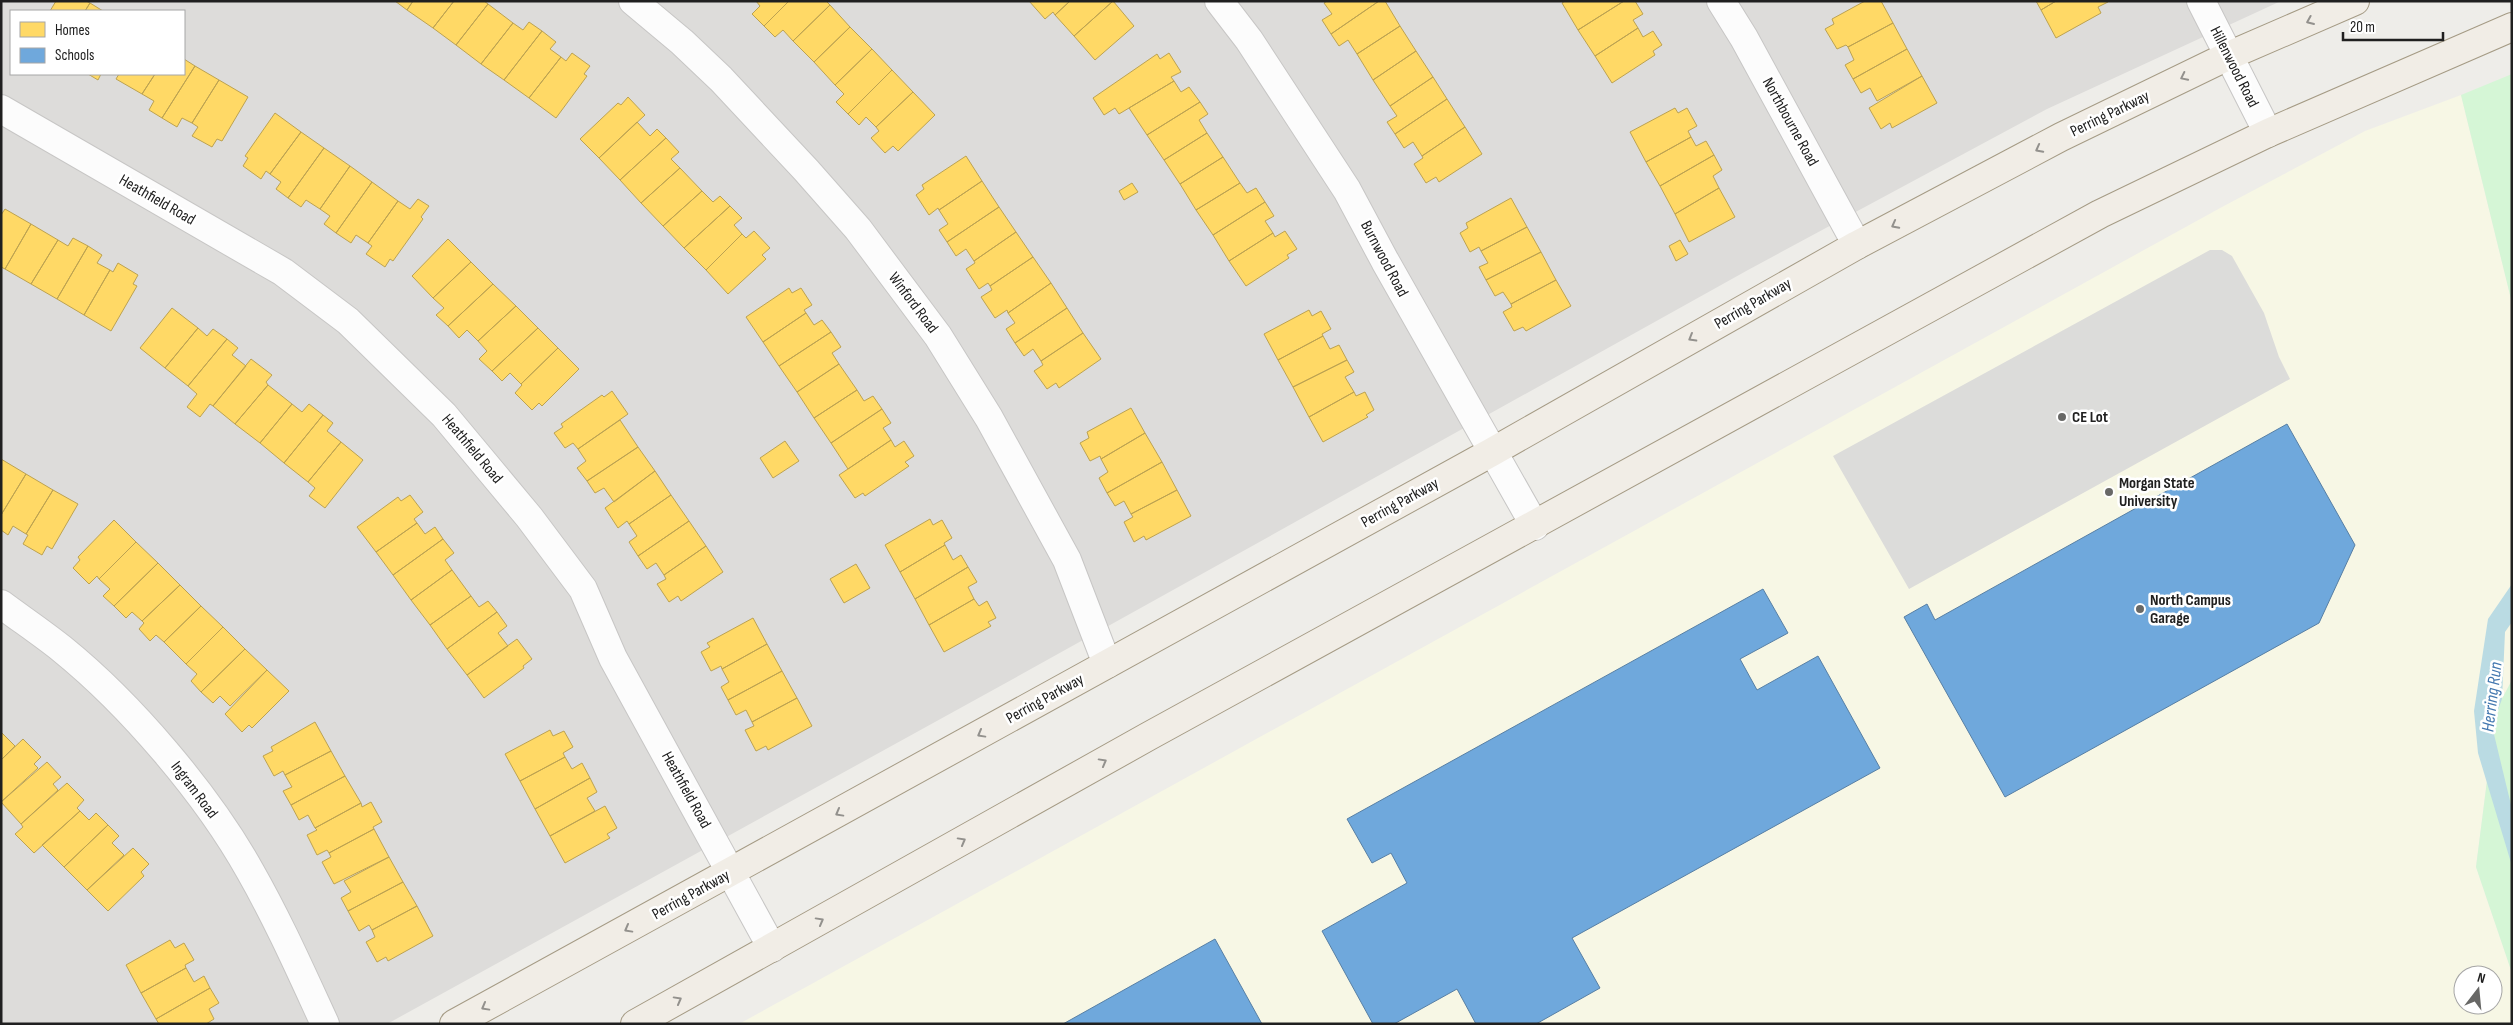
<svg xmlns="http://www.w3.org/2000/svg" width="2513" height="1025" viewBox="0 0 2513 1025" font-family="'Sofia Sans Condensed',sans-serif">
	<rect width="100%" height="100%" fill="#eeede9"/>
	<path fill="#dddcda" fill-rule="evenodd" d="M1 1H2281L2047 109 1748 270 1013 679 387 1024H1ZM11 11H184V74H11Z"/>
	<path fill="#f7f7e5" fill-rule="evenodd" d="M2461 95 2512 303V680L2496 710 2476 867 2512 973V1024H739L2222 207 2365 131ZM2463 975H2493V1005H2463Z"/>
	<path fill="#dcdcda" d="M2210 250H2222L2232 256 2264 313 2279 357 2290 379 1909 589 1833 456Z"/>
	<path fill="#d5f6d6" d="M2512 74V303L2461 95Z
		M2512 680V973L2476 867 2496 710Z"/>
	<path fill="#badbe3" d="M2512 584V622L2505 632 2502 699 2492 726 2512 809V866L2478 753 2474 711 2488 619Z"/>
	<path fill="#ffd966" stroke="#bca251" d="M56 1H86L90 3 85 11H50Z
		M395 1H413L407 10Z
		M413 1H454L433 28 407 10Z
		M454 1H484L488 4 456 45 433 28Z
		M756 1H789L764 26 752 14 760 6Z
		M789 1H826L830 5 793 41 783 30 775 37 764 26Z
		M1029 1H1070L1055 15 1053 12 1045 19Z
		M1070 1H1113L1074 36 1055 15Z
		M1113 1 1134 26 1095 60 1074 36Z
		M1327 1H1379L1331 34 1322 20 1332 14 1324 3Z
		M1379 1H1385L1400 26 1357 54 1348 40 1339 46 1331 34Z
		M1565 1H1624L1578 30 1562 3Z
		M1624 1H1635L1643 14 1633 20 1638 28 1595 56 1578 30Z
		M1865 1H1881L1893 23 1848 47 1846 45 1837 49 1825 29 1834 24 1832 19Z
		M2036 1H2056L2041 10Z
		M2056 1H2107L2108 2 2098 7 2101 13 2056 38 2041 10Z
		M90 3 103 11H85Z
		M488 4 513 23 481 64 456 45Z
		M830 5 850 27 814 62 793 41Z
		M529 22 542 31 504 80 481 64 513 23 523 30Z
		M1893 23 1907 49 1853 79 1845 65 1854 60 1848 47Z
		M1400 26 1416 51 1373 80 1357 54Z
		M850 27 872 49 835 85 814 62Z
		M1638 28 1643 37 1653 31 1662 45 1653 51 1655 55 1612 83 1595 56Z
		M542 31 556 42 550 49 561 57 529 98 504 80Z
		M872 49 892 70 848 114 836 102 844 94 835 85Z
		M1907 49 1922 76 1877 101 1870 88 1861 93 1853 79Z
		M1416 51 1433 77 1390 106 1373 80Z
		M572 53 590 66 584 74 587 76 556 118 529 98 561 57 566 61Z
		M1169 53 1181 72 1171 77 1174 81 1119 114 1115 108 1104 115 1093 98 1157 54 1160 59Z
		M184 59 195 66 162 118 149 110 154 101 142 94 155 74H184Z
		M195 66 219 80 192 123 182 118 177 127 162 118Z
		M892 70 913 92 876 127 866 117 859 125 848 114Z
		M88 74H101L98 80Z
		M119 74H155L142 94 116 79Z
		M1922 76 1937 103 1892 128 1890 123 1881 129 1869 108Z
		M1433 77 1447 99 1395 134 1387 122 1397 116 1390 106Z
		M219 80 248 97 222 141 217 139 212 147 192 136 198 127 192 123Z
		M1174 81 1181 92 1189 87 1200 102 1147 135 1129 108Z
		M913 92 935 115 898 151 893 146 885 153 871 138 879 131 876 127Z
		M628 97 645 115 599 158 580 139 618 103 621 105Z
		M1447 99 1465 127 1422 156 1413 142 1404 148 1395 134Z
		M1200 102 1208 114 1199 120 1207 133 1164 160 1147 135Z
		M1675 108 1678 113 1687 108 1697 126 1688 131 1691 137 1646 162 1630 132Z
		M275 113 301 132 270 174 266 171 261 179 243 166 248 158 245 156Z
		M637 122 650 136 657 129 666 138 620 180 599 158Z
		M1465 127 1482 154 1439 182 1436 177 1426 183 1414 164 1423 158 1422 156Z
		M301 132 324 148 288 198 276 189 281 182 270 174Z
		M1207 133 1223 157 1180 184 1164 160Z
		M1691 137 1696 146 1706 141 1714 155 1660 186 1646 162Z
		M666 138 679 152 671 159 680 168 641 203 620 180Z
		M324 148 350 166 320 209 306 200 301 207 288 198Z
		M1714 155 1722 170 1713 176 1719 188 1675 214 1660 186Z
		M966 156 982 181 939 210 938 208 929 215 916 195 924 189 922 185Z
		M1223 157 1240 183 1196 210 1180 184Z
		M350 166 372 182 336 233 324 224 330 216 320 209Z
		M680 168 702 191 663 226 641 203Z
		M982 181 999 207 947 242 939 230 948 224 939 210Z
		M372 182 398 201 368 243 356 235 351 243 336 233Z
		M1132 183 1138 192 1124 200 1119 191Z
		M1240 183 1247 193 1256 188 1265 202 1213 235 1196 210Z
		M1719 188 1735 217 1689 242 1675 214Z
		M702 191 713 202 720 196 730 206 684 248 663 226Z
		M1511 198 1527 227 1481 251 1479 247 1470 252 1460 233 1468 228 1466 223Z
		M418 199 429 206 421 217 423 219 393 261 390 259 385 267 366 254 372 246 368 243 398 201 410 209Z
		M1265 202 1274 216 1265 221 1273 233 1229 261 1213 235Z
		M730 206 742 218 734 225 742 234 706 270 684 248Z
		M999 207 1016 232 974 261 966 249 956 256 947 242Z
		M5 209 31 224 5 269 1 267V215Z
		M31 224 58 240 31 284 5 269Z
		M1527 227 1541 252 1486 280 1479 267 1488 263 1481 251Z
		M754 231 770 248 762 255 766 259 728 294 706 270 742 234 746 238Z
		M1285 231 1297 249 1287 255 1289 258 1246 286 1229 261 1273 233 1275 237Z
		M1016 232 1033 257 990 286 988 283 979 289 966 269 975 263 974 261Z
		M73 238 88 246 57 299 31 284 58 240 68 246Z
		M448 239 471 262 433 298 412 276Z
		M1680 240 1688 254 1676 261 1669 246Z
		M88 246 102 255 97 263 110 270 84 315 57 299Z
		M1541 252 1556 280 1511 304 1503 292 1495 296 1486 280Z
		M1033 257 1051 283 1008 313 1007 310 995 318 981 297 992 290 990 286Z
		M471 262 493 284 448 326 436 315 444 308 433 298Z
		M118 263 138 275 133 284 137 286 111 331 84 315 110 270 113 272Z
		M1556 280 1571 306 1526 331 1523 327 1514 331 1503 312 1512 307 1511 304Z
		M1051 283 1067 308 1015 343 1006 329 1015 323 1008 313Z
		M493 284 516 306 478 341 467 330 459 338 448 326Z
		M789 288 792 293 801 288 812 305 804 310 806 313 763 342 746 317Z
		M516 306 538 328 492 371 479 359 487 351 478 341Z
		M172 308 198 328 165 368 140 348Z
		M1067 308 1083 333 1041 361 1033 349 1024 356 1015 343Z
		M1309 310 1312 316 1321 311 1331 329 1322 334 1323 336 1278 360 1264 334Z
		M806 313 814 325 822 320 831 332 779 366 763 342Z
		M198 328 207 336 213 329 227 339 188 386 165 368Z
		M538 328 558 348 521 384 510 373 502 381 492 371Z
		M831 332 841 347 832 353 839 364 797 392 779 366Z
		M1083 333 1101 359 1059 388 1056 383 1047 389 1034 371 1043 365 1041 361Z
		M1323 336 1330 349 1339 345 1347 360 1293 387 1278 360Z
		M227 339 238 348 232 355 246 366 213 406 210 404 200 417 187 407 197 394 188 386Z
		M558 348 579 369 542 406 539 403 532 410 515 393 522 385 521 384Z
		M251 359 272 375 266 382 268 385 235 424 213 406Z
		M1347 360 1354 372 1345 377 1354 392 1309 417 1293 387Z
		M839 364 857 390 814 418 797 392Z
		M268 385 292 404 260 443 235 424Z
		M857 390 864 401 873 396 882 409 831 443 814 418Z
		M612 391 628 414 578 449 573 443 565 448 554 433 563 427 561 424 602 395 604 397Z
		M1354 392 1356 396 1365 392 1374 410 1366 415 1368 417 1323 442 1309 417Z
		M292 404 302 412 309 404 323 415 284 463 260 443Z
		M1131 408 1145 433 1101 459 1100 456 1090 461 1080 443 1089 438 1087 432Z
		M882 409 891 423 883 428 891 440 848 469 831 443Z
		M323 415 333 423 327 431 341 442 308 482 284 463Z
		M620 420 638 447 587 481 577 468 586 461 578 449Z
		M1145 433 1162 462 1107 493 1099 478 1108 472 1101 459Z
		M891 440 895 447 904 441 914 456 905 462 909 466 865 496 863 493 855 498 839 475Z
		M785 441 799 461 773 478 760 458Z
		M341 442 363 460 325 508 309 496 315 488 308 482Z
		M638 447 655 471 614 502 604 488 595 493 587 481Z
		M1 459 26 474 1 515Z
		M1162 462 1177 490 1131 514 1124 501 1115 506 1107 493Z
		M655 471 671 495 629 524 627 521 618 528 605 508Z
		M26 474 53 490 26 534 13 526 8 535 1 530V515Z
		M53 490 78 504 52 549 47 546 42 555 23 544 28 535 26 534Z
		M1177 490 1191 516 1146 540 1144 536 1134 542 1124 522 1133 517 1131 514Z
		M410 495 423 512 414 519 417 523 376 552 357 527 398 497 401 501Z
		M671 495 689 521 638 556 629 542 637 536 629 524Z
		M930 519 933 525 942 520 952 538 944 543 945 545 900 572 885 545Z
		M114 520 136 542 99 579 97 576 89 584 73 568 80 560 78 557Z
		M689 521 706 546 664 575 656 563 647 569 638 556Z
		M417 523 425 534 435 527 443 539 393 575 376 552Z
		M443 539 454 553 445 560 452 570 411 600 393 575Z
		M136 542 158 563 114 606 103 596 110 589 99 579Z
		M945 545 953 560 961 555 968 567 915 599 900 572Z
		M706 546 723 572 681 601 678 596 669 602 657 584 666 579 664 575Z
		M158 563 180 585 142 621 132 612 126 618 114 606Z
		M856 564 870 588 844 603 830 579Z
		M968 567 977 582 968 587 974 599 929 625 915 599Z
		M452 570 471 596 430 625 411 600Z
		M180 585 201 606 164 642 156 635 150 641 139 629 144 623 142 621Z
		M471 596 479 607 488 601 497 612 447 649 430 625Z
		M974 599 979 606 987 601 996 618 988 622 991 626 944 652 929 625Z
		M201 606 223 627 186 664 164 642Z
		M497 612 507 626 498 633 508 646 467 675 447 649Z
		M753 618 767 644 722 669 721 666 711 671 701 652 710 647 707 643Z
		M223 627 245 649 201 692 191 681 197 674 186 664Z
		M517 639 532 659 523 666 524 668 484 698 467 675Z
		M767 644 782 671 728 700 721 687 729 682 722 669Z
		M245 649 267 670 230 706 220 696 213 703 201 692Z
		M267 670 289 691 252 728 249 725 242 732 225 714Z
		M782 671 797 698 752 722 746 710 736 715 728 700Z
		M797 698 812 726 768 750 766 746 756 751 745 730 754 726 752 722Z
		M315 722 331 751 285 775 283 771 274 776 263 756 273 751 271 747Z
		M550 730 553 736 564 731 573 747 563 753 565 757 520 781 505 754Z
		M1 732 15 746 1 760Z
		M23 739 41 757 34 764 38 768 1 802V760Z
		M331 751 345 776 291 805 283 791 292 787 285 775Z
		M565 757 572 769 582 763 590 778 535 809 520 781Z
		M47 762 61 777 53 784 58 790 21 824 1 802Z
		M345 776 361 803 315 828 308 815 299 820 291 805Z
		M590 778 597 792 587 798 595 811 550 836 535 809Z
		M67 783 84 800 77 808 80 811 34 853 15 834 23 827 21 824Z
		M371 802 382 822 373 827 374 829 329 853 327 850 317 855 307 835 317 830 315 828 361 803 362 807Z
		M605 806 617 828 607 834 610 838 565 863 550 836Z
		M80 811 89 820 96 813 108 825 64 867 42 845Z
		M108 825 119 836 112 843 124 855 87 890 64 867Z
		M374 829 389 857 334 884 322 862 331 857 329 853Z
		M133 848 149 864 141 872 144 876 108 911 87 890Z
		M389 857 403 882 348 911 341 898 351 892 344 881Z
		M403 882 417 906 372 930 369 925 359 931 348 911Z
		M417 906 433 936 388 961 386 957 377 962 366 942 375 937 372 930Z
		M170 940 175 948 184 943 194 960 185 965 186 968 141 993 126 965Z
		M186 968 194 982 204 976 210 988 156 1019 141 993Z
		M210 988 219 1003 209 1009 214 1019 206 1024H159L156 1019Z"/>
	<path fill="#6fa8dc" stroke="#577fa4" d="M2287 424 2355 545 2319 623 2005 797 1904 617 1927 604 1935 620Z
		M1763 589 1788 633 1740 659 1757 690 1818 656 1880 768 1572 938 1600 988 1536 1024H1476L1457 989 1394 1024H1373L1322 931 1407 883 1391 853 1372 863 1347 819Z
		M1215 939 1262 1024H1063Z"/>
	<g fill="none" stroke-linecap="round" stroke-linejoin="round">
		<g stroke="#c7c6c5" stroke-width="30">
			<path id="minor" d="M633 1 682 42 721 79 806 170 858 229 938 336 989 418 1067 560 1107 664
				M1219 1 1249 40 1347 190 1385 261 1535 526
				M1721 1 1744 38 1857 245
				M2201 1 2268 133
				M1 109 283 272 348 321 444 415 529 517 583 589 613 658 772 948
				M1 604C21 619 42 633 62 649 130 704 207 794 250 871 278 920 301 972 325 1024"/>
		</g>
		<g stroke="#a59b85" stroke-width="30">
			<path id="primary" d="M454 1024 1492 452 1857 245 2061 137 2228 56 2355 1
				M635 1024 1149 736 2100 214 2268 133 2512 27"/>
		</g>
		<use href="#minor" stroke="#fcfcfc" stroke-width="28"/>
		<use href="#primary" stroke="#f1ede6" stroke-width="28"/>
	</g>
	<defs><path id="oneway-chevron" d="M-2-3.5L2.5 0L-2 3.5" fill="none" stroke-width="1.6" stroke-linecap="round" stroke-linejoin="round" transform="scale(1.25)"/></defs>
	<g stroke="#93918d">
		<use href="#oneway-chevron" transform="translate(2310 21) rotate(157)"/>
		<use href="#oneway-chevron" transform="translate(2184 77) rotate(154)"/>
		<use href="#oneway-chevron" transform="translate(2039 149) rotate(152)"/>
		<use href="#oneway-chevron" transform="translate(1895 225) rotate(152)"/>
		<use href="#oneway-chevron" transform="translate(1692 338) rotate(150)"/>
		<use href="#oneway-chevron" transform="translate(981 734) rotate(151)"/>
		<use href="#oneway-chevron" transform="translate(1103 762) rotate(-29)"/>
		<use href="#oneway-chevron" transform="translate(839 813) rotate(151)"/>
		<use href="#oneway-chevron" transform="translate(962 841) rotate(-29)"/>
		<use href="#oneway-chevron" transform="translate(820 921) rotate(-29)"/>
		<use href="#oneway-chevron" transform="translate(628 929) rotate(151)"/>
		<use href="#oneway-chevron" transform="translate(678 1000) rotate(-29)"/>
		<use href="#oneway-chevron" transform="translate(485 1007) rotate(151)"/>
	</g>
	<g fill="#686866" stroke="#fff" stroke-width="2">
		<circle cx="2062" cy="417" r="5"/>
		<circle cx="2109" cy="492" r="5"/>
		<circle cx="2140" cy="609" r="5"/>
	</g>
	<g text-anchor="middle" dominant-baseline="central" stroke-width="5" stroke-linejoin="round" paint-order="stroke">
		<g font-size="16" fill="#202020" stroke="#fff">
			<text transform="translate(2234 67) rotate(63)">Hillenwood Road</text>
			<text transform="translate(2110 114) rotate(-26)">Perring Parkway</text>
			<text transform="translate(1790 122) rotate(61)">Northbourne Road</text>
			<text transform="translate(157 200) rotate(30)">Heathfield Road</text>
			<text transform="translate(1384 259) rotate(62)">Burnwood Road</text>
			<text transform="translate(913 303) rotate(53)">Winford Road</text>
			<text transform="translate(1753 304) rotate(-30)">Perring Parkway</text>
			<text transform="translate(472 449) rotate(50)">Heathfield Road</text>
			<text transform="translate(1400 503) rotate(-29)">Perring Parkway</text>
			<text transform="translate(1045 699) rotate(-29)">Perring Parkway</text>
			<text transform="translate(194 790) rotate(53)">Ingram Road</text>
			<text transform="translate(686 790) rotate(61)">Heathfield Road</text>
			<text transform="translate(691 895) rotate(-29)">Perring Parkway</text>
		</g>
		<g font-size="16" font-weight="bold" fill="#202020" stroke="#fff" text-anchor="start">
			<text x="2072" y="417">CE Lot</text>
			<text x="2119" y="483">Morgan State<tspan x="2119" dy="18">University</tspan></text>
			<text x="2150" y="600">North Campus<tspan x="2150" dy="18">Garage</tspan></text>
		</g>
		<g font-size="18" font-style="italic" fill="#4277af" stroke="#fff">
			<text transform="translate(2492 697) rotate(-83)">Herring Run</text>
		</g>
	</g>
	<rect width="2513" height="1025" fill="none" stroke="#202020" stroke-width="5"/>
	<rect x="10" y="10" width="175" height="65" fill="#ffffff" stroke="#a6a6a6"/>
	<rect x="20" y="22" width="25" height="15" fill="#ffd966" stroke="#a6a6a6"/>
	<text x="55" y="35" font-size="15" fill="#202020">Homes</text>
	<rect x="20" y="48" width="25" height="15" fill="#6fa8dc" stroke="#a6a6a6"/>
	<text x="55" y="60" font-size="15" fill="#202020">Schools</text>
	<g transform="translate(2478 990) rotate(16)"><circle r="24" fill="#ffffff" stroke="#a6a6a6"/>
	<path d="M0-4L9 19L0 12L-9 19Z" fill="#686866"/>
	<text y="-8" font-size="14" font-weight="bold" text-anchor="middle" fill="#202020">N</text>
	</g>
	<path d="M2343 32v8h100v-8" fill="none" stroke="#202020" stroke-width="2.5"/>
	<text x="2350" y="32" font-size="15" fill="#202020" stroke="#ffffff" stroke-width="4" paint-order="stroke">20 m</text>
</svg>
